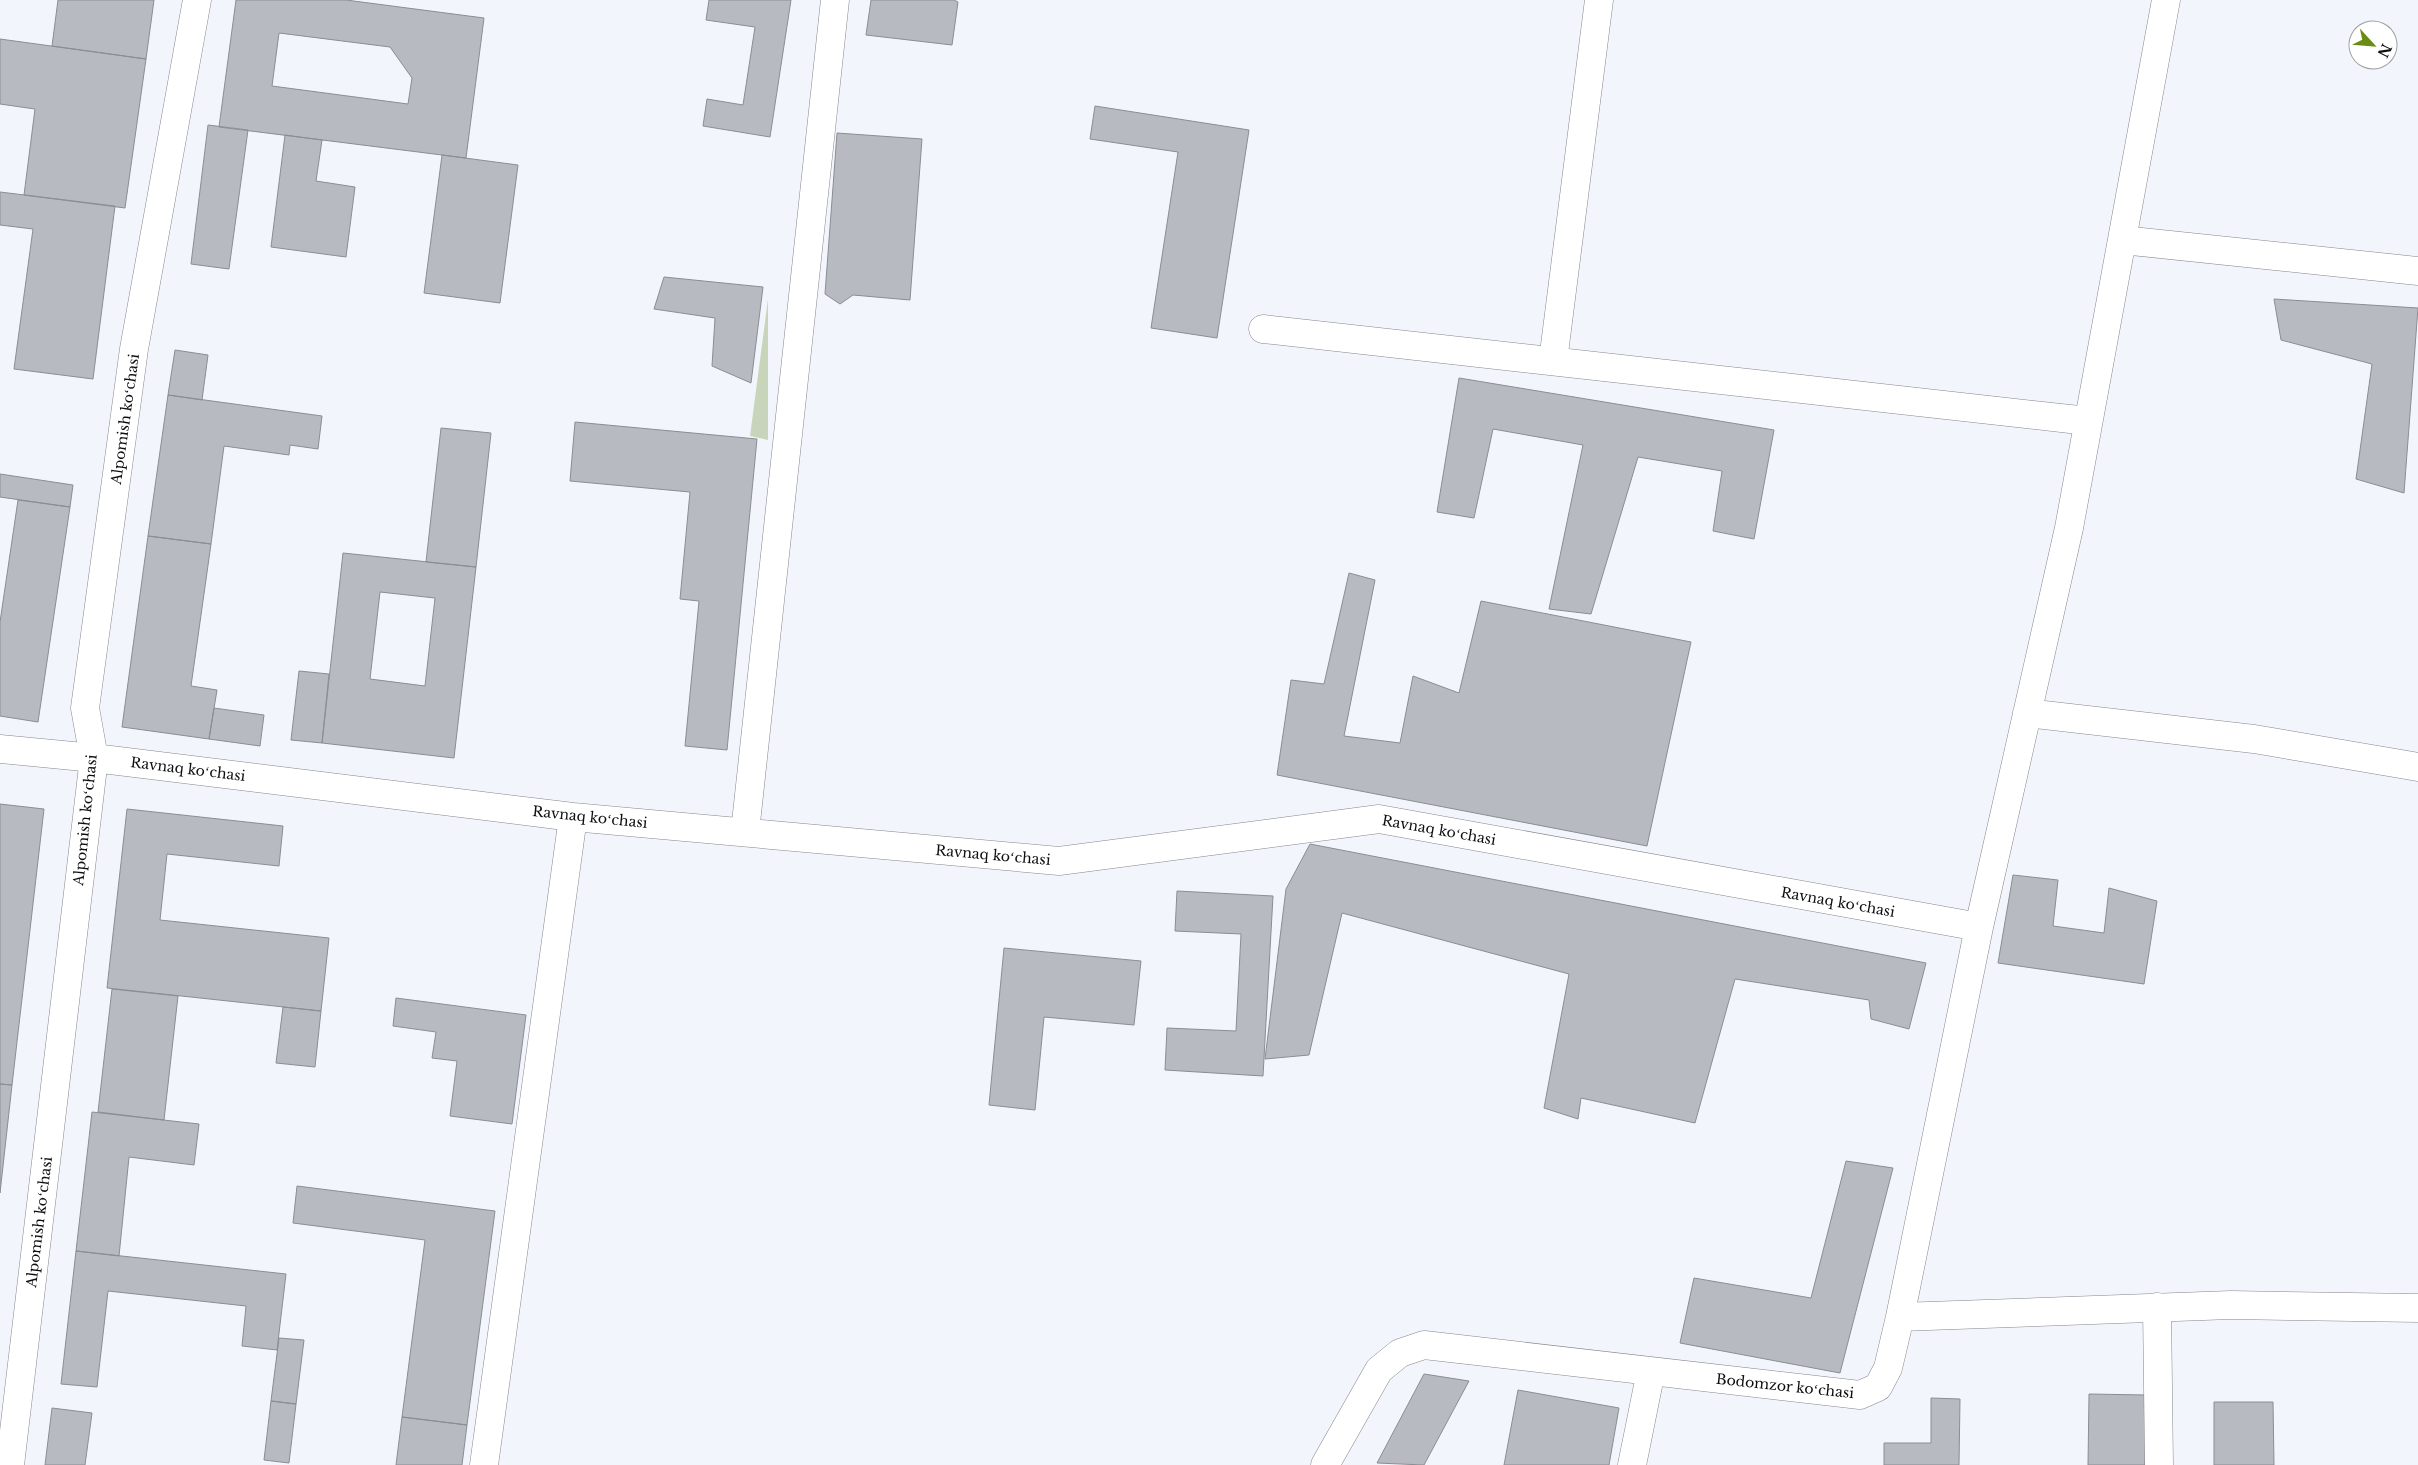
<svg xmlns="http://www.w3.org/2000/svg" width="2418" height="1465" viewBox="0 0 2418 1465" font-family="'Libre Baskerville',serif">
	<rect width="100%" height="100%" fill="#f3f5fd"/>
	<path fill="#c9d5bb" d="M768 299V440L750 436Z"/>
	<path fill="#b8bac2" stroke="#8b8d94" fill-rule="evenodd" d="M58 0H154L146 59 52 46Z
		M236 0H346L484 18 466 158 219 127ZM279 33 390 47 412 78 408 104 272 86Z
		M709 0H791L770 137 703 126 707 99 743 105 755 27 706 20Z
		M871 0H954L958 2 952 45 866 35Z
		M0 39 146 59 125 208 24 195 35 109 0 104Z
		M1095 106 1249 130 1217 338 1151 328 1178 152 1090 139Z
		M208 125 248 130 229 269 191 264Z
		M837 133 922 139 910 300 853 295 840 304 825 294Z
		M285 135 322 140 316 181 355 187 346 257 271 247Z
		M442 155 518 165 500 303 424 293Z
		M0 192 115 206 93 379 14 369 33 229 0 225Z
		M664 277 763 287 751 383 712 366 715 318 654 309Z
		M2274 299 2418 308 2404 493 2356 479 2372 364 2281 340Z
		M175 350 208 355 202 400 168 395Z
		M1459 378 1774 430 1754 539 1713 531 1722 471 1638 457 1591 614 1549 609 1583 445 1493 429 1474 518 1437 512Z
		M168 395 322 416 318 449 290 445 289 455 224 446 211 544 148 536Z
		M575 422 757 439 727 750 685 746 699 601 680 599 690 492 570 481Z
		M441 428 491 433 476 567 426 562Z
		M0 474 73 485 70 507 0 497Z
		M18 500 70 507 38 722 0 716V622Z
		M148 536 211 544 191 686 217 690 209 739 122 727Z
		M343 553 476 567 454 758 322 743ZM380 592 435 598 425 686 370 679Z
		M1349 573 1375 580 1344 736 1400 743 1413 676 1459 693 1481 601 1691 642 1647 846 1277 775 1291 680 1324 684Z
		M299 671 329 674 322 743 291 740Z
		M214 708 264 715 260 746 209 739Z
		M0 804 44 809 12 1085 0 1084Z
		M127 809 283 826 279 866 167 854 160 920 329 938 321 1011 107 988Z
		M1310 844 1926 963 1909 1029 1871 1019 1869 1000 1735 979 1695 1123 1581 1098 1578 1119 1544 1108 1569 974 1342 913 1309 1055 1265 1059 1286 889Z
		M2013 875 2058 880 2053 926 2104 933 2109 888 2157 901 2144 984 1998 963Z
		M1177 891 1273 896 1263 1076 1165 1070 1167 1028 1236 1031 1241 934 1175 931Z
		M1004 948 1141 961 1134 1025 1044 1017 1035 1110 989 1105Z
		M112 989 178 996 164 1120 98 1112Z
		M396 998 526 1015 512 1124 450 1116 457 1061 432 1058 436 1032 393 1026Z
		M283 1007 321 1011 315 1067 276 1063Z
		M0 1084 12 1085 0 1193Z
		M92 1112 199 1124 194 1165 129 1157 119 1256 76 1251Z
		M1846 1161 1893 1168 1840 1373 1680 1343 1694 1278 1811 1298Z
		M297 1186 495 1211 467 1425 402 1417 425 1240 293 1223Z
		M76 1251 286 1274 277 1350 242 1346 246 1306 108 1291 97 1387 61 1384Z
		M279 1338 304 1340 296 1404 271 1401Z
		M1424 1374 1469 1381 1424 1465 1377 1463Z
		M1518 1390 1619 1408 1609 1465H1504Z
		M2089 1394 2146 1395 2145 1465H2088Z
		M1931 1398 1960 1399 1959 1465H1884V1443H1931Z
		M271 1401 296 1404 289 1463 264 1460Z
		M2214 1402H2273L2274 1465H2214Z
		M52 1408 92 1413 85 1465H45Z
		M402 1417 467 1425 462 1465H396Z"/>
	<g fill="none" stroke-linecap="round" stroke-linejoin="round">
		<g stroke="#85878e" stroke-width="29">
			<path id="minor" d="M2122 240 2418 271
				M1263 329 2088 421
				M1553 361 1599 0
				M2027 713 2254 739 2418 767
				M0 749 94 758 573 817 1059 861 1379 819 1979 927
				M745 832 835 0
				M2157 1307 2159 1465
				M1900 1317 1979 927 2069 528 2166 0
				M10 1465 94 758 85 708 134 349 197 0
				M484 1465 573 817
				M1325 1465 1379 1370 1400 1353 1424 1345 1860 1395 1878 1387 1888 1368 1900 1317 2231 1305 2418 1308
				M1632 1465 1651 1371"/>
		</g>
		<use href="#minor" stroke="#fff" stroke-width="28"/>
	</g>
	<g text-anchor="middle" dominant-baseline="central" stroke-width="5" stroke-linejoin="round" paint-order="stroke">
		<g font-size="14" fill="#0d0e10" stroke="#fff">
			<text transform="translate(125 419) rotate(-82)">Alpomish koʻchasi</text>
			<text transform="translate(188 769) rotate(7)">Ravnaq koʻchasi</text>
			<text transform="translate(590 817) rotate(6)">Ravnaq koʻchasi</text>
			<text transform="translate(85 820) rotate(-84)">Alpomish koʻchasi</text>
			<text transform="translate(1439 830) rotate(10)">Ravnaq koʻchasi</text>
			<text transform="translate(993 855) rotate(5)">Ravnaq koʻchasi</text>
			<text transform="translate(1838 902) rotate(10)">Ravnaq koʻchasi</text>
			<text transform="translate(39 1222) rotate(-83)">Alpomish koʻchasi</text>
			<text transform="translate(1785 1386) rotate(6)">Bodomzor koʻchasi</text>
		</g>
	</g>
	<g transform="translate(2373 45) rotate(116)"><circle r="24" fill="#ffffff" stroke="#9e9f9f"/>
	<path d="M0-4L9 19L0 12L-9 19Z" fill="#688c14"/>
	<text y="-8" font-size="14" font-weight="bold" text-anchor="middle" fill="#0d0e10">N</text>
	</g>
</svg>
